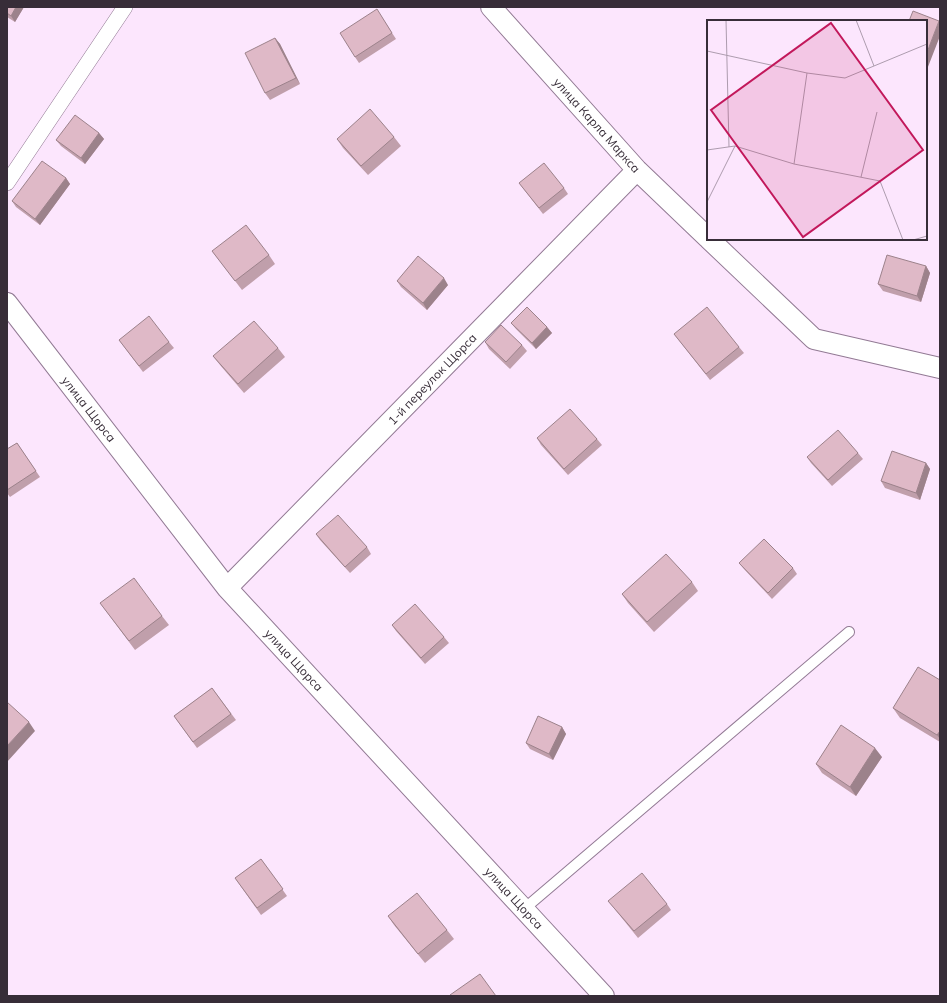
<svg xmlns="http://www.w3.org/2000/svg" width="947" height="1003" viewBox="0 0 947 1003" font-family="Mulish,sans-serif">
	<rect width="100%" height="100%" fill="#fce6fd"/>
	<g fill="none" stroke-linecap="round" stroke-linejoin="round">
		<g stroke="#927a94" stroke-width="12">
			<path id="service" d="M524 909 849 632"/>
		</g>
		<g stroke="#927a94" stroke-width="16">
			<path id="pedestrian" d="M7 183 125 7"/>
		</g>
		<g stroke="#927a94" stroke-width="22">
			<path id="minor" d="M491 7 637 170 708 238
				M709 239 814 339 940 368
				M7 303 227 588 604 996
				M227 588 637 170"/>
		</g>
		<use href="#service" stroke="#fff" stroke-width="10"/>
		<use href="#pedestrian" stroke="#fff" stroke-width="15"/>
		<use href="#minor" stroke="#fff" stroke-width="20"/>
	</g>
	<path fill="#c09fab" d="M7 7H24L15 22 7 17Z
		M381 16 396 39 359 63 355 57Z
		M275 38 280 44 300 84 270 100 265 93Z
		M99 133 104 139 85 164 61 146 56 140Z
		M394 137 401 146 368 175 343 148 337 139Z
		M66 178 70 184 40 225 16 207 12 201Z
		M519 183 564 188 568 194 543 214Z
		M212 251 269 255 275 264 242 290Z
		M926 266 930 273 921 302 883 291 878 284Z
		M397 281 448 285 427 310 401 287Z
		M511 323 547 327 552 333 536 349 516 329Z
		M674 334 739 347 744 353 710 380Z
		M119 340 169 342 174 348 143 372Z
		M485 342 522 345 527 351 510 369 489 349Z
		M278 348 285 357 244 393 220 365 213 356Z
		M537 438 597 439 602 445 568 475 541 445Z
		M17 443 40 477 10 497 7 493V449Z
		M858 453 863 459 832 486 811 463 807 457Z
		M926 463 930 469 920 500 885 488 881 481Z
		M316 534 367 547 371 554 350 573 320 540Z
		M739 563 793 568 797 574 772 599 744 569Z
		M692 582 698 591 654 632 628 603 622 594Z
		M100 603 162 616 169 625 135 650Z
		M392 625 444 637 449 643 425 664 396 631Z
		M940 680V742L900 718 893 708Z
		M212 688 236 720 197 748 174 716Z
		M562 727 566 734 553 760 530 749 526 743Z
		M882 757 856 796 822 773 816 764Z
		M261 859 287 896 261 915 235 878Z
		M608 901 667 904 671 910 638 938 613 907Z
		M388 916 447 930 454 939 425 963 394 925Z"/>
	<path fill="#9c828b" d="M16 7H24L15 22 11 16Z
		M939 21 940 22V36L926 72V55Z
		M275 38 280 44 300 84 296 78Z
		M99 133 104 139 85 164 81 158Z
		M66 178 70 184 40 225 35 219Z
		M926 266 930 273 921 302 917 296Z
		M444 278 448 285 427 310 423 303Z
		M547 327 552 333 536 349 532 343Z
		M926 463 930 469 920 500 916 493Z
		M29 722 35 731 7 762V746Z
		M562 727 566 734 553 760 549 754Z
		M940 731V739L937 735Z
		M875 748 882 757 856 796 850 787Z"/>
	<path fill="#dfb9c7" stroke="#9c828b" d="M7 7H16L11 16 7 13Z
		M377 9 392 33 355 57 340 33Z
		M913 11 939 21 926 55V21H909Z
		M275 38 296 78 265 93 245 53Z
		M370 109 394 137 361 166 337 139Z
		M75 115 99 133 81 158 56 140Z
		M42 161 66 178 35 219 12 201Z
		M544 163 564 188 539 208 519 183Z
		M246 225 269 255 235 281 212 251Z
		M887 255 926 266 917 296 878 284Z
		M418 256 444 278 423 303 397 281Z
		M527 307 547 327 532 343 511 323Z
		M707 307 739 347 706 374 674 334Z
		M149 316 169 342 139 366 119 340Z
		M254 321 278 348 238 384 213 356Z
		M501 325 522 345 506 362 485 342Z
		M570 409 597 439 564 469 537 438Z
		M838 430 858 453 828 480 807 457Z
		M17 443 36 471 7 490V449Z
		M892 451 926 463 916 493 881 481Z
		M338 515 367 547 345 567 316 534Z
		M764 539 793 568 768 593 739 563Z
		M666 554 692 582 647 622 622 594Z
		M134 578 162 616 129 641 100 603Z
		M415 604 444 637 421 658 392 625Z
		M918 667 940 680V731L937 735 893 708Z
		M212 688 231 714 193 742 174 716Z
		M7 702 29 722 7 746Z
		M538 716 562 727 549 754 526 743Z
		M841 725 875 748 850 787 816 764Z
		M261 859 283 889 257 908 235 878Z
		M642 873 667 904 634 931 608 901Z
		M417 893 447 930 418 954 388 916Z
		M480 974 496 996H451L450 995Z"/>
	<g text-anchor="middle" dominant-baseline="central" stroke-width="4" stroke-linejoin="round" paint-order="stroke">
		<g font-size="12" fill="#372d38" stroke="#fff">
			<text transform="translate(597 125) rotate(48)">улица Карла Маркса</text>
			<text transform="translate(432 379) rotate(-46)">1-й переулок Щорса</text>
			<text transform="translate(89 409) rotate(52)">улица Щорса</text>
			<text transform="translate(294 660) rotate(47)">улица Щорса</text>
			<text transform="translate(514 898) rotate(47)">улица Щорса</text>
		</g>
	</g>
	<g transform="translate(707 20)">
		<rect width="220" height="220" fill="#fce6fd"/>
		<path fill="none" stroke="#ad9cae" stroke-width="1" d="M19 0 22 127M149 0 167 46M0 31 100 53 138 58 220 24M0 130 28 126 87 144 173 161 196 220M87 144 100 53M154 157 170 92M0 182 28 126M206 220 220 216"/>
		<path fill="#c2185b" fill-opacity="0.15" stroke="#c2185b" stroke-width="2" d="M124 3 216 130 96 217 4 90Z"/>
		<rect width="220" height="220" fill="none" stroke="#372d38" stroke-width="2"/>
	</g>
	<rect width="947" height="1003" fill="none" stroke="#372d38" stroke-width="16"/>
</svg>
